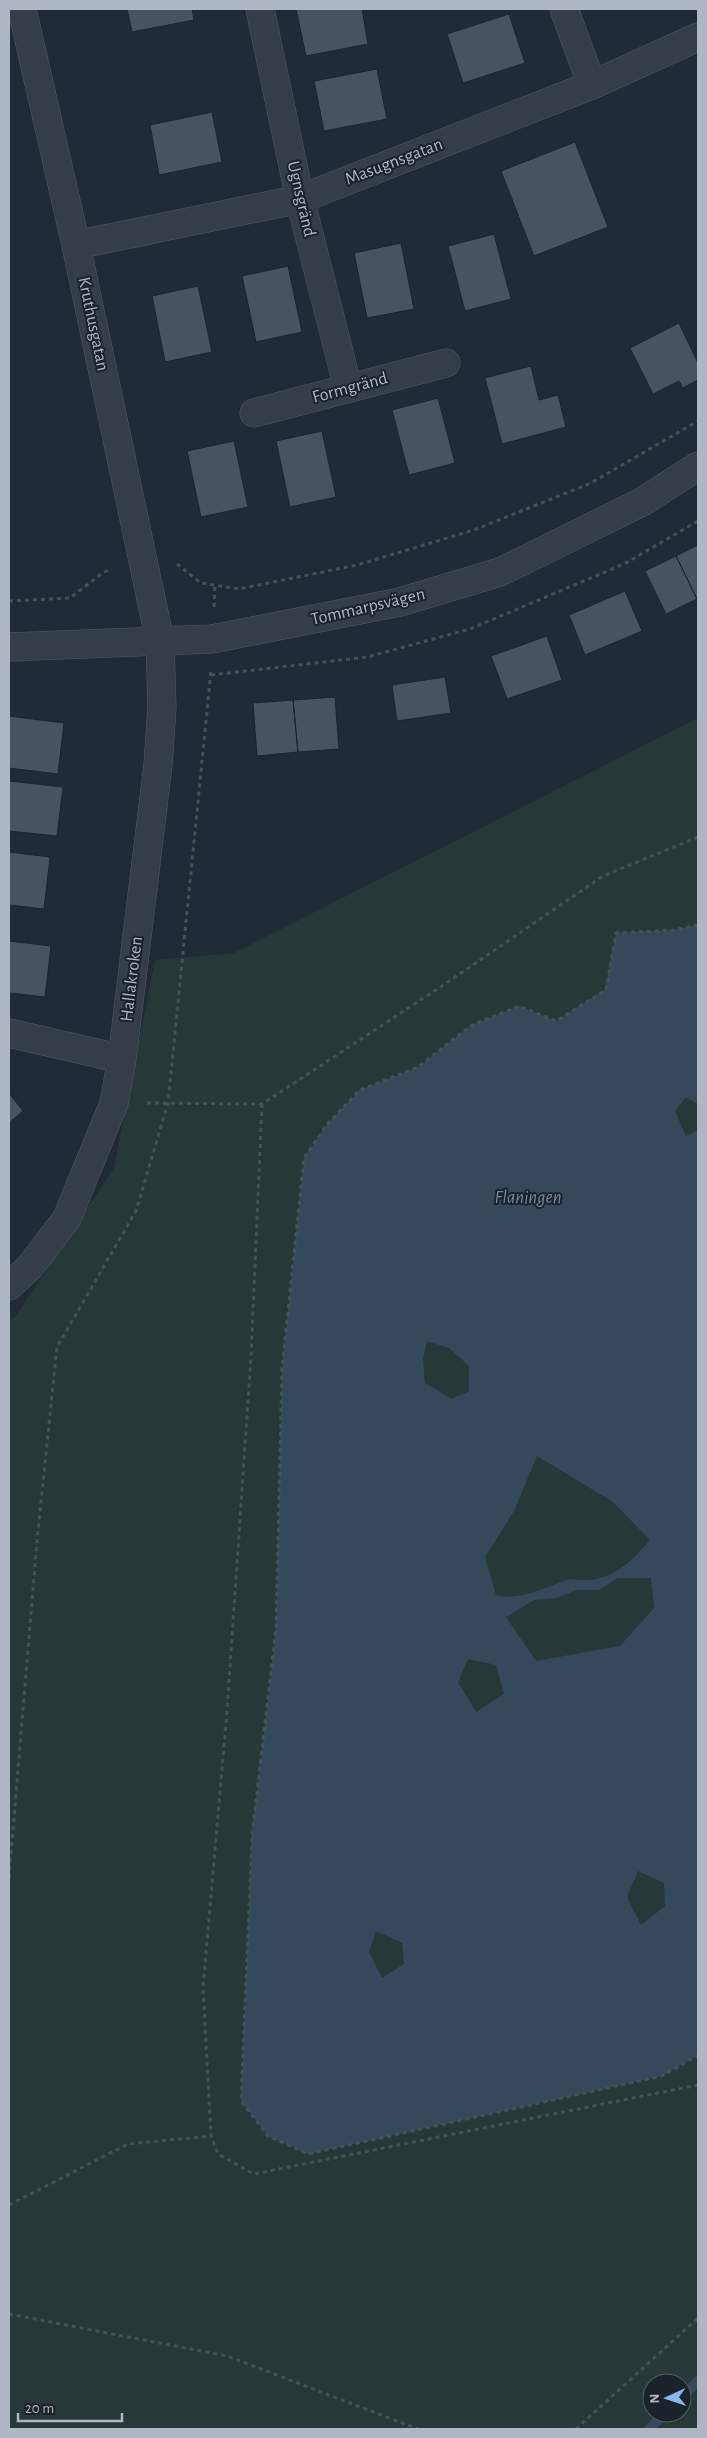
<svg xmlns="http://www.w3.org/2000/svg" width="707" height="2438" viewBox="0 0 707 2438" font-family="'Alegreya Sans',sans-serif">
	<rect width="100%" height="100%" fill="#212b35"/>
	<path fill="#263938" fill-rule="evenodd" d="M698 718V2429H9V1321L15 1317 114 1168 155 960 234 953ZM652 2383H682V2413H652Z"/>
	<path fill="#36485b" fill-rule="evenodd" d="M698 925V1104L686 1097 675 1111 686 1136 698 1130V2055L662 2076 308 2154 268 2136 241 2101 252 1835 276 1628 282 1368 304 1158 328 1123 360 1090 418 1067 472 1025 519 1006 556 1021 605 990 616 933 673 930ZM427 1341 449 1348 469 1366V1391L452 1399 425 1383 423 1359ZM537 1456 613 1502 650 1540C634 1559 617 1577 590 1580 583 1581 574 1578 567 1580 544 1588 522 1601 496 1595L485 1557 514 1511ZM618 1578H651L654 1608 620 1646 536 1661 506 1617 534 1600 557 1598 576 1590H599ZM468 1659 496 1665 504 1694 476 1712 458 1682ZM638 1871 664 1883 665 1906 641 1925 627 1897ZM376 1931 402 1943 404 1964 382 1978 369 1952Z"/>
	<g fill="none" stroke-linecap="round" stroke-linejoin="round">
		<path stroke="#36485b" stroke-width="10" d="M682 2397 698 2381
			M649 2429 665 2413"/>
	</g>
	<path fill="#48535e" stroke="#1c242c" d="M127 9H192L194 20 132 32Z
		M296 9H362L368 44 306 56Z
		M509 14 525 63 463 83 447 34Z
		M377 69 387 119 324 131 314 81Z
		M212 112 222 162 159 175 150 125Z
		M575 142 608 227 534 256 501 171Z
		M494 234 511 299 465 311 448 246Z
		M401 243 414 309 367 318 354 253Z
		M288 266 302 332 256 342 242 276Z
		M198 286 212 352 165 362 152 296Z
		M679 323 698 363V380L683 388 679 381 653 394 630 348Z
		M531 366 539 400 558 395 566 427 502 444 485 378Z
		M438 398 455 463 409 475 392 410Z
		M322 431 336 497 290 507 276 441Z
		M234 441 248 507 201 517 187 451Z
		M698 545V599H697L676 556Z
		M676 556 697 599 666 614 645 571Z
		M625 591 642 631 585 655 569 615Z
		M547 636 562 680 507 699 491 656Z
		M445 677 451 713 397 721 392 685Z
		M335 697 339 749 298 752 293 700Z
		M293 700 298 752 257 756 253 703Z
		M9 716 64 723 58 774 9 768Z
		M9 781 63 787 57 836 9 831Z
		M9 852 50 857 44 909 9 905Z
		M9 941 51 946 45 997 9 993Z
		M9 1093 23 1111 9 1123Z"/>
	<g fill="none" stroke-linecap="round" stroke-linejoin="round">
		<g stroke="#525b63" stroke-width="29">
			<path id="minor" d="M260 9 300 199 348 388
				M564 9 592 85
				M76 245 300 199 592 85 698 37
				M254 413 446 363
				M9 1033 122 1059
				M9 1286 29 1268 67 1218 114 1103 122 1059 158 765 162 707 160 641 76 245 22 9"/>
		</g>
		<g stroke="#525b63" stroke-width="29">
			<path id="tertiary" d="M9 647 212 639 400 602 500 572 642 502 698 466"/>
		</g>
		<path stroke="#435455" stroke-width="3" stroke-dasharray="4 4" stroke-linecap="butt" d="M177 564 201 583 239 589 357 565 474 530 591 483 698 421
			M9 601 70 598 104 572 112 569
			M214 607 215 585
			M211 675 367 657 470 629 624 564 698 521
			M698 925 673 930 616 933 606 990 556 1021 519 1006 472 1025 418 1067 360 1090 328 1123 304 1158 282 1368 276 1628 252 1835 241 2101 268 2136 308 2154 662 2076 698 2055
			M147 1103 262 1104 445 984 603 876 698 837
			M262 1104 251 1357 227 1711 203 1988 211 2136 218 2154 254 2174 698 2085
			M9 1878 37 1541 57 1347 136 1211 168 1103 211 671
			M9 2205 128 2144 211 2136
			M9 2314 227 2356 418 2429
			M576 2429 698 2318"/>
		<use href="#minor" stroke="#353d46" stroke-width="28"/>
		<use href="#tertiary" stroke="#353d46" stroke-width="28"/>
	</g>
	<g text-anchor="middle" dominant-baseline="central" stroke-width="4" stroke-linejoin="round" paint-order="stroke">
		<g font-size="18" fill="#afb8c2" stroke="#1a222a">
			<text transform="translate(394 162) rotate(-21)">Masugnsgatan</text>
			<text transform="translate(301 199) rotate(77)">Ugnsgränd</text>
			<text transform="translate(93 324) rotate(78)">Kruthusgatan</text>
			<text transform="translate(350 388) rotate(-15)">Formgränd</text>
			<text transform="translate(368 607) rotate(-13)">Tommarpsvägen</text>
			<text transform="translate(132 979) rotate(-83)">Hallakroken</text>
		</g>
		<g font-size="19" font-style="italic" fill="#718ba4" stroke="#1a222a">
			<text x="528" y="1197">Flaningen</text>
		</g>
	</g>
	<rect width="707" height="2438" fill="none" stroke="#afb8c2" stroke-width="20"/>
	<g transform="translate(667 2398) rotate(267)"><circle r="24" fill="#1a222a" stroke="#565e67"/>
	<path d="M0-4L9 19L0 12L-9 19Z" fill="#88b8ee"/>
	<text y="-8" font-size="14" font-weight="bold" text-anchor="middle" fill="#afb8c2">N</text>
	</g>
	<path d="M18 2413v8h104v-8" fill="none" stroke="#afb8c2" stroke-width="2.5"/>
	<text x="25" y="2413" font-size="15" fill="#afb8c2" stroke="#1a222a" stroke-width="4" paint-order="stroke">20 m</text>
</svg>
